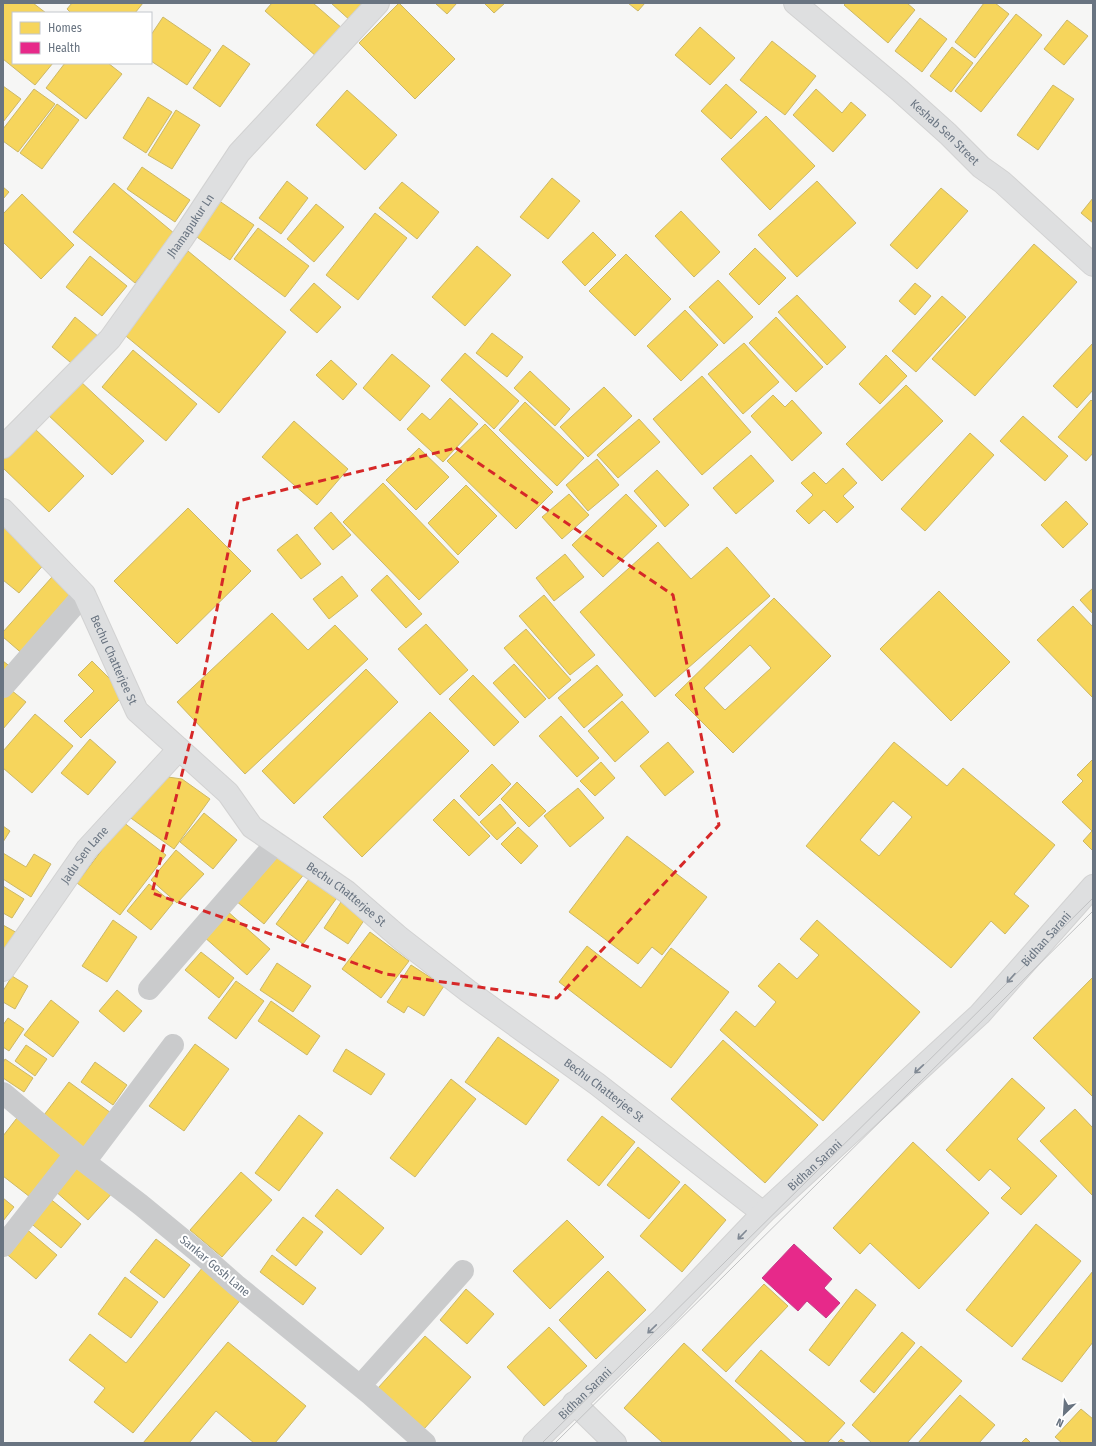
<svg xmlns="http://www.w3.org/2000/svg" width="1096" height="1446" viewBox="0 0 1096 1446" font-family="'Fira Sans Condensed',sans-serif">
	<rect width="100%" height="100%" fill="#f6f6f5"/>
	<path fill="#f6d55c" stroke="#ccb867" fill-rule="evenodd" d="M3 3H33L46 13H13V63H53L35 85 3 59Z
		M72 3H143L135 13H71L67 9Z
		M272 3H313L343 29 317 57 265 11Z
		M331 3H371L353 23Z
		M399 3 455 59 415 99 359 43Z
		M435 3H457L447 14Z
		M484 3H505L494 13Z
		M628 3H645L638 11Z
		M846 3H907L915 10 888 43 844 5Z
		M984 3H995L1009 14 975 58 955 42Z
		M1016 14 1042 35 981 112 955 91Z
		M163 17 211 50 187 85 151 61V35Z
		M920 18 947 39 922 72 895 51Z
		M1067 20 1088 36 1064 65 1044 49Z
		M700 27 735 58 710 85 675 55Z
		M772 41 816 76 785 115 740 80Z
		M223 45 250 64 220 107 193 88Z
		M952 47 973 63 951 92 930 76Z
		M65 63H108L122 74 86 119 46 88Z
		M726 84 757 112 731 139 701 111Z
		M1053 85 1074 99 1038 150 1017 135Z
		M3 86 21 99 3 122Z
		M34 89 55 104 18 152 3 141V129Z
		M816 89 842 113 851 102 866 115 833 152 793 115Z
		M347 90 397 135 365 170 316 125Z
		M148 97 172 112 146 153 123 138Z
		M57 104 79 120 42 169 20 153Z
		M176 110 200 125 172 169 148 155Z
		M766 116 815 166 770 210 721 159Z
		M142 167 190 200 175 222 127 189Z
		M552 178 580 201 548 239 520 217Z
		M287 181 308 198 281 234 259 218Z
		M817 181 856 223 797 277 758 235Z
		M402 182 439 212 417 239 379 208Z
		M114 183 175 234 135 283 73 232Z
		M3 187 9 192 3 199Z
		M941 188 968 211 917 269 890 245Z
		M22 194 74 245 41 279 3 242V214Z
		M215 198 254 225 230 260 191 233Z
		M1093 198V223L1081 213Z
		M316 204 344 227 314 262 287 239Z
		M681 211 720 252 694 277 655 236Z
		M375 213 407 238 358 300 326 275Z
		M258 228 309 266 285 297 234 259Z
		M593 232 616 255 585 286 562 262Z
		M1034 244 1077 282 975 396 932 359Z
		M477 246 511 275 465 326 432 297Z
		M755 248 786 278 759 305 729 274Z
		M188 251 286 332 219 413 121 332Z
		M626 254 671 299 635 336 589 291Z
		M90 256 127 286 102 316 66 287Z
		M718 280 753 317 724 344 689 307Z
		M314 283 341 307 317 333 290 310Z
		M915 283 931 296 915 315 899 301Z
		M797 295 846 347 827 365 778 312Z
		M942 296 966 317 916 372 892 351Z
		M685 310 718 345 681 381 647 346Z
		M75 317 99 337 76 367 52 347Z
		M776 317 823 367 796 392 749 343Z
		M492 333 523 357 507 377 476 353Z
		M744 343 779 382 743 414 708 374Z
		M1093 343V390L1077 408 1053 386Z
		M133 350 197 404 166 441 102 387Z
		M465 353 519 401 494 429 441 380Z
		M392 354 430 386 400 421 363 388Z
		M886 355 907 376 880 404 859 384Z
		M331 360 357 384 343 400 316 375Z
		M530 371 570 409 555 426 514 388Z
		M702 376 751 432 702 475 653 419Z
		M79 380 144 441 112 475 47 414Z
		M906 385 943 421 882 481 846 444Z
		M604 387 632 416 588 457 560 427Z
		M773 395 785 407 792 400 822 433 792 461 751 416Z
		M450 398 478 424 443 462 407 429 422 413 430 420Z
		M1091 400 1093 402V453L1086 461 1058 437Z
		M525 402 584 458 557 486 499 430Z
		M1023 416 1068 456 1045 481 1000 441Z
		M639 419 660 442 618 478 597 455Z
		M294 421 348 469 317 505 262 457Z
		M485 424 553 492 516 529 447 461Z
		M33 427 84 476 49 512 3 468V459Z
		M970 433 994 455 925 531 901 509Z
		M419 448 449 477 416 510 386 480Z
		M751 455 774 481 736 514 713 488Z
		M597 459 619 485 588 511 566 485Z
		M843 468 857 483 843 496 854 507 837 523 824 510 809 524 796 511 813 495 801 483 814 472 826 484Z
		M657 470 689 505 665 527 634 491Z
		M383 483 459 562 419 600 343 522Z
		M466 485 497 516 458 555 428 523Z
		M569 494 589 515 562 539 542 517Z
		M626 494 657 526 603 577 572 545Z
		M1066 501 1088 524 1063 548 1041 525Z
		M188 508 251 571 177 644 114 581Z
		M331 512 351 535 333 550 314 528Z
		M3 526 46 562 19 593 3 580Z
		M297 534 321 564 301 579 277 550Z
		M658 542 691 579 727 547 770 596 655 697 580 612Z
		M565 554 584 577 554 601 536 578Z
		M387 575 422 614 406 628 371 590Z
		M342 576 358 596 329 619 313 599Z
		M52 577 77 598 25 656 3 637V632Z
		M1093 588V614L1080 600Z
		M939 591 1010 662 951 721 880 649Z
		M544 595 595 655 570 675 519 616Z
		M774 598 831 656 733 753 675 695ZM750 645 771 668 725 710 704 688Z
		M1073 606 1093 627V698L1037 640Z
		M272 613 308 650 335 625 368 659 245 774 177 702Z
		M426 624 468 670 440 695 398 649Z
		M526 629 571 680 549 699 504 648Z
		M3 661 12 668 3 678Z
		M92 661 125 694 81 738 64 721 94 691 78 675Z
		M514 664 546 699 525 718 493 683Z
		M597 665 623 695 584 728 558 698Z
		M366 669 398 702 294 804 262 771Z
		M473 675 519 722 494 746 449 699Z
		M6 686 26 702 3 729V690Z
		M622 701 649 732 615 762 588 731Z
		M430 712 469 751 362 857 323 817Z
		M35 714 73 746 32 793 3 768V751Z
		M561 716 599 758 577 777 539 736Z
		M90 739 116 762 88 795 61 773Z
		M668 742 694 772 665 796 640 766Z
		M894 742 947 786 963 768 1055 845 1014 894 1029 906 1005 934 991 921 951 968 806 846ZM893 801 912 817 879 856 860 840Z
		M1093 759V851L1083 841 1092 831 1062 802 1083 781 1077 775Z
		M601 762 615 778 595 796 580 781Z
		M492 764 511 784 479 816 460 796Z
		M168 777 182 779 210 799 174 849 128 816Z
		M517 782 546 811 529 827 501 799Z
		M578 788 604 818 570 847 544 816Z
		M454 799 490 836 469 856 433 820Z
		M500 804 516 823 497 840 480 822Z
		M204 813 237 840 213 869 180 842Z
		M123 822 166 855 120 915 77 883Z
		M3 826 10 831 3 842Z
		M518 827 538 846 521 864 501 844Z
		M627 836 707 897 662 955 652 947 638 964 569 912Z
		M176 850 204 874 177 903 151 880Z
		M277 850 305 873 264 924 236 901Z
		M3 853 26 867 34 854 51 864 31 897 3 879Z
		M312 875 339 895 303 944 276 924Z
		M149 884 173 903 151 930 127 911Z
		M3 886 24 899 12 918 3 913Z
		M343 899 367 916 348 944 324 928Z
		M226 910 270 949 247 975 203 936Z
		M113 920 137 937 107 982 82 966Z
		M817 920 920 1012 823 1121 720 1030 736 1011 755 1027 776 1002 758 986 779 963 797 979 819 955 800 939Z
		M3 925 19 934 3 952Z
		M370 932 409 961 381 998 342 969Z
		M587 946 641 988 671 948 729 992 671 1068 559 982Z
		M201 952 234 978 219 998 185 970Z
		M277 963 311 986 293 1012 260 990Z
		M411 965 444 986 424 1016 408 1006 404 1013 387 1002Z
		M12 976 28 986 15 1009 3 1002V991Z
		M1093 977V1097L1033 1038Z
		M236 981 264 1001 236 1039 208 1018Z
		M117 990 142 1011 124 1032 99 1011Z
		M51 1000 79 1022 53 1057 24 1035Z
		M271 1001 320 1036 307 1055 258 1021Z
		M8 1018 24 1029 9 1051 3 1047V1025Z
		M498 1037 559 1080 526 1125 465 1082Z
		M723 1040 818 1125 765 1183 671 1099Z
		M195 1044 229 1069 184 1131 149 1106Z
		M26 1045 47 1059 35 1076 15 1061Z
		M346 1049 385 1074 371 1095 333 1071Z
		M5 1059 33 1078 24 1092 3 1078V1063Z
		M95 1062 127 1085 113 1105 81 1082Z
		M1012 1078 1045 1108 1017 1139 1057 1176 1021 1215 1001 1198 1011 1188 990 1169 979 1181 946 1150Z
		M451 1079 476 1099 415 1177 390 1158Z
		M69 1082 111 1113 84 1150 41 1119Z
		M1075 1109 1093 1128V1196L1040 1141Z
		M20 1114 67 1150 30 1197 3 1176V1136Z
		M299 1115 323 1133 279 1191 255 1173Z
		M602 1116 635 1142 599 1186 567 1160Z
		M913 1142 989 1213 919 1289 870 1243 860 1254 833 1228Z
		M638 1147 680 1182 649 1219 607 1185Z
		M80 1161 114 1191 88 1220 54 1190Z
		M241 1172 272 1200 222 1257 190 1230Z
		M685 1184 726 1220 682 1272 640 1236Z
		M337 1189 384 1228 361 1255 315 1216Z
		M48 1197 81 1224 61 1248 28 1221Z
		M3 1198 14 1207 3 1221Z
		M303 1217 323 1232 296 1266 276 1250Z
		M567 1220 604 1257 550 1309 513 1271Z
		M1036 1224 1081 1261 1012 1347 966 1310Z
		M24 1227 57 1255 36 1279 3 1251Z
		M156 1239 190 1265 164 1298 130 1272Z
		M272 1255 316 1288 303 1305 260 1272Z
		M203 1267 242 1298 133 1433 94 1402 105 1388 69 1360 90 1334 126 1363Z
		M608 1271 646 1310 596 1359 559 1320Z
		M1093 1271V1342L1062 1382 1022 1359Z
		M125 1277 158 1302 131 1338 98 1314Z
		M764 1284 788 1306 726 1372 702 1350Z
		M466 1289 494 1314 467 1344 440 1320Z
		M856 1289 876 1305 829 1366 809 1350Z
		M549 1327 587 1366 544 1406 507 1367Z
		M902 1332 915 1343 874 1393 860 1381Z
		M425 1336 471 1377 424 1429 378 1388Z
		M228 1342 306 1406 275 1443H254L216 1411 189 1443H143Z
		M684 1343 793 1443H663L624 1408Z
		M921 1346 962 1381 907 1443H872L852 1425Z
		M761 1350 845 1423 827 1443H807L735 1381Z
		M960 1395 995 1425 979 1443H918Z
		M1081 1409 1093 1419V1443H1062L1055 1437Z
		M1026 1438 1031 1443H1021Z
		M841 1439 846 1443H837Z"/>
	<path fill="#e7298a" stroke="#c14087" d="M794 1244 832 1279 824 1288 840 1303 826 1318 807 1301 798 1311 762 1278Z"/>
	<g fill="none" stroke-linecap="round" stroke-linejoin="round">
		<g stroke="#d2d2d2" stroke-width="24">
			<g id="secondary">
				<path id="s1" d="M795 3 899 90 948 134 981 167 1002 182 1093 265"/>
				<path id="s2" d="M3 447 110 339 182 239 239 153 378 3"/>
				<path id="s3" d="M3 510 84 594 137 711 228 793 252 827 347 892 400 938 468 991 597 1084 763 1213"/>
				<path id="s4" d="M3 970 87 849 179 749"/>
				<path d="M574 1403 615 1443"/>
				<path id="s5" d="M534 1443 663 1318 763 1213 980 1014 1093 886"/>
			</g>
		</g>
		<path stroke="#cacbcc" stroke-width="22" d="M3 687 84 594
			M149 989 276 843
			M3 1093 85 1162 141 1205 203 1256 236 1285 371 1395 425 1443
			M85 1162 173 1045
			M3 1246 75 1154
			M360 1386 463 1271"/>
		<use href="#secondary" stroke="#dedfe0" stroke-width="22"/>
		<path stroke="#c0c1c2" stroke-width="1" d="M542 1443 1093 898
			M555 1443 1093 911"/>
	</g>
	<defs><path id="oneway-shaft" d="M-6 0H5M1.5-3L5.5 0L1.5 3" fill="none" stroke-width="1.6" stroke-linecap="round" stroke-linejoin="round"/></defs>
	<g stroke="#808994">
		<use href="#oneway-shaft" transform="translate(1011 978) rotate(132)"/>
		<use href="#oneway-shaft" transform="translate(919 1069) rotate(137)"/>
		<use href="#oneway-shaft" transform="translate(742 1235) rotate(134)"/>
		<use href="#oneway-shaft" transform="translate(652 1329) rotate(136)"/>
	</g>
	<path fill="none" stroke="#d62828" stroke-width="3" stroke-dasharray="8 5" stroke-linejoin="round" d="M456 448 673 595 719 825 557 998 386 974 152 893 195 722 238 501Z"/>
	<g text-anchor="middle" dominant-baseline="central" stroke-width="4" stroke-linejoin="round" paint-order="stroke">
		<g font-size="12" fill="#697481" stroke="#fff">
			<text stroke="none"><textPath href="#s1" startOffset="198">Keshab Sen Street</textPath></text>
			<text stroke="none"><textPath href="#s2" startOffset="291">Jhamapukur Ln</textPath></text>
			<text stroke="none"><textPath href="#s3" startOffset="189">Bechu Chatterjee St</textPath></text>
			<text stroke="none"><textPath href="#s4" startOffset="141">Jadu Sen Lane</textPath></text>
			<text stroke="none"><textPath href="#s3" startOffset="525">Bechu Chatterjee St</textPath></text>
			<text stroke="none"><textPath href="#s5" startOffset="719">Bidhan Sarani</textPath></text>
			<text stroke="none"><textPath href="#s3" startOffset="849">Bechu Chatterjee St</textPath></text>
			<text stroke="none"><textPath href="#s5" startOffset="395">Bidhan Sarani</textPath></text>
			<text transform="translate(215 1266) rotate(40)">Sankar Gosh Lane</text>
			<text stroke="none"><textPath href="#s5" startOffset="71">Bidhan Sarani</textPath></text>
		</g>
	</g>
	<rect width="1096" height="1446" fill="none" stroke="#697481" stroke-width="8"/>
	<rect x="12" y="12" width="140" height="52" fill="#ffffff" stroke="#c3c7cd"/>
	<rect x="20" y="22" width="20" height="12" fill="#f6d55c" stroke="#c3c7cd"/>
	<text x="48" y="32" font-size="12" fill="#697481">Homes</text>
	<rect x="20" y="42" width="20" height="12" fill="#e7298a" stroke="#c3c7cd"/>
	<text x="48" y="52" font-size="12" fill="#697481">Health</text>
	<g transform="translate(1064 1414) rotate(205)" stroke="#ffffff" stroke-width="3" paint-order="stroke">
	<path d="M0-3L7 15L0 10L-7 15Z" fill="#697481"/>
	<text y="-6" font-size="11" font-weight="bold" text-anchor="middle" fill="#697481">N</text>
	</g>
</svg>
